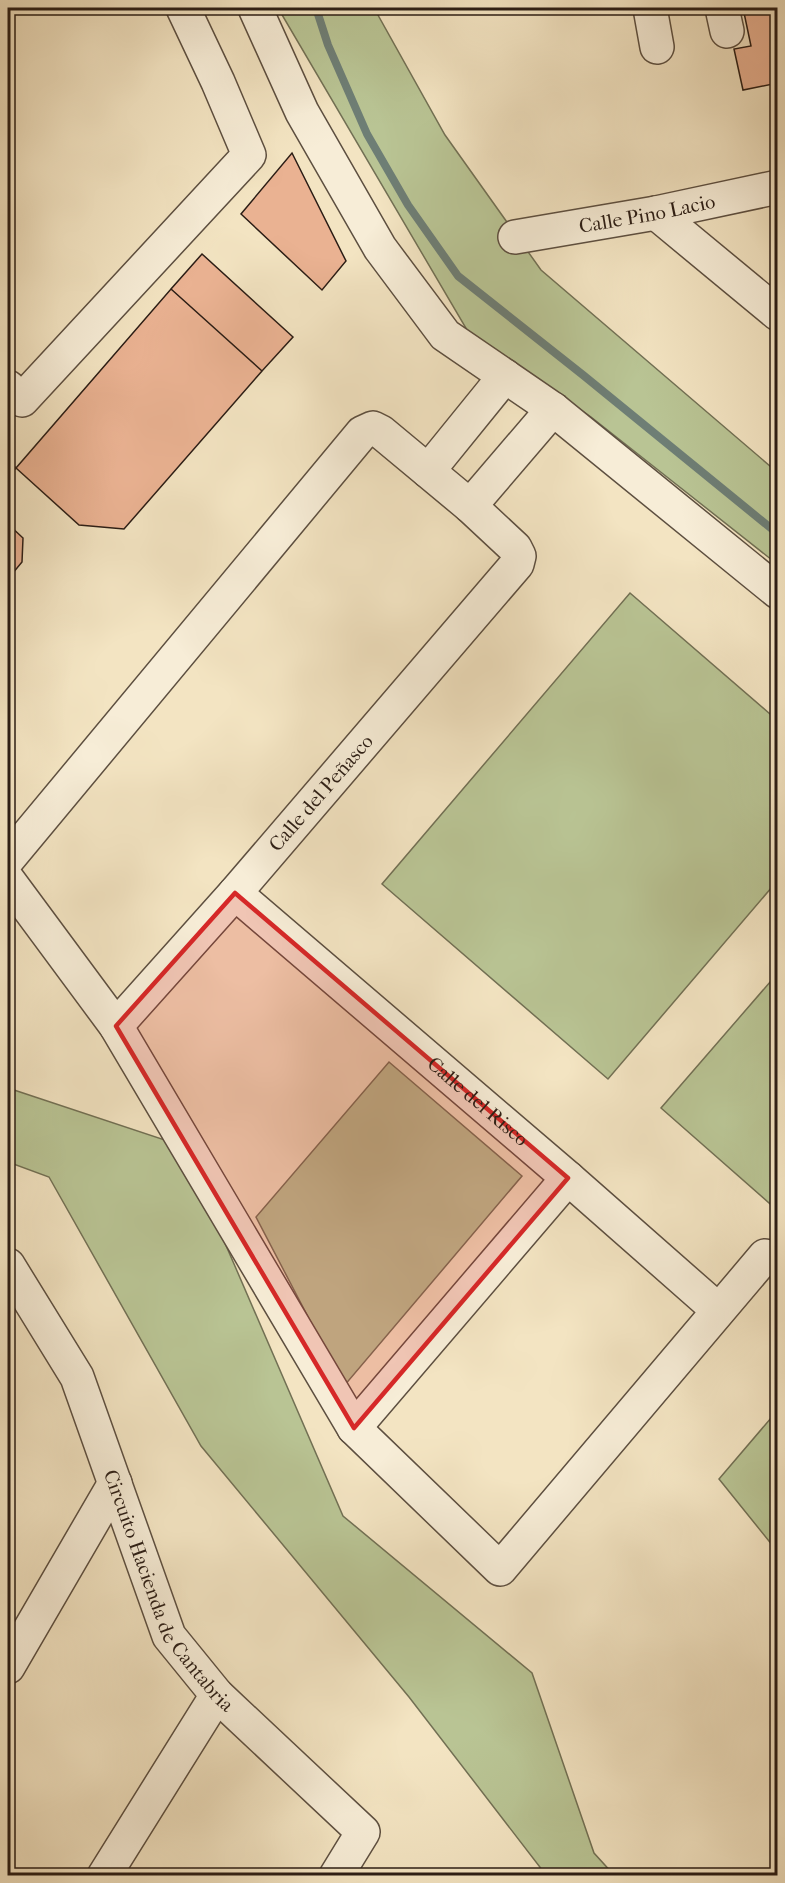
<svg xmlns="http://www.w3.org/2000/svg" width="785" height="1883" viewBox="0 0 785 1883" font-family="'IM FELL French Canon',serif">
	<rect width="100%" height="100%" fill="#f3e4c2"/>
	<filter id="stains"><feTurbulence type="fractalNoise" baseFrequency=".00333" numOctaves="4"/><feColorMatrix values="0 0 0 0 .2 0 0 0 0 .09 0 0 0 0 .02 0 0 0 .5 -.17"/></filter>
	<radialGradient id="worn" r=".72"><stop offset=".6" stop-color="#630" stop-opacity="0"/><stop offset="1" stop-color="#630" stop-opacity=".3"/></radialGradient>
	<path fill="#b9c494" stroke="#727054" stroke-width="1.5" d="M278 8H374L445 135 541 270 777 472V564L591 417 467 330Z
		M630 593 777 720 778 880 608 1079 382 884Z
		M777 974V1210L661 1108Z
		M389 1062 522 1176 344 1386 256 1217Z
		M8 1088 183 1146 343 1516 532 1673 594 1853 614 1875H546L409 1697 201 1446 49 1177 8 1162Z
		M777 1411V1551L719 1479Z"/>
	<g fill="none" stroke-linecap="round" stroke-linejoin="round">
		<path stroke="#6e7e75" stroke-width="8" d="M316 8 328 45 367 134 408 205 458 276 583 375 778 534"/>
	</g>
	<path fill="#eab292" stroke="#2b1d15" stroke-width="1.5" d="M743 8H778V83L743 90 734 49 751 46Z
		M292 153 346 261 322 290 241 214Z
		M202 254 293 337 262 371 171 289Z
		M171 289 262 371 124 529 79 525 16 468Z
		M8 460 16 468 8 477Z
		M8 524 23 538 22 562 8 579Z"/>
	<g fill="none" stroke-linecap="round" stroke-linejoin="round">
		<g stroke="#5d4f40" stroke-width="36">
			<g id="minor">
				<path d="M255 8 302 112 380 248 445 335 553 409 778 592"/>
				<path d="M650 8 657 47"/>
				<path d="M722 8 727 31"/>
				<path d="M656 213 778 314"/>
				<path id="s1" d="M515 237 656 213 778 187"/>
				<path d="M8 387 22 400 249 155 218 82 183 8"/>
				<path d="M428 471 505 376"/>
				<path d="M470 506 553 409"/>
				<path d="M8 859 362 433 373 428 381 432 470 506 515 548 519 556 517 564 235 893 116 1026"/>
				<path d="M8 880 116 1026 354 1428 500 1569 765 1256"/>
				<path id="s2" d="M235 893 568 1178 718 1310"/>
				<path id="s3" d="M8 1265 77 1377 169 1636 217 1695 363 1832 336 1876"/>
				<path d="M354 1428 568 1178"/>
				<path d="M8 1667 115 1483"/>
				<path d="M104 1876 217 1695"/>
			</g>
		</g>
		<use href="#minor" stroke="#f7edd7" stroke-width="33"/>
	</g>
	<path fill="#d62828" fill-opacity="0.2" stroke="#d62828" stroke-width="4.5" stroke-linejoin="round" d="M235 893 568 1178 354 1428 116 1026Z"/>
	<g text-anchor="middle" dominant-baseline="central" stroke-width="5" stroke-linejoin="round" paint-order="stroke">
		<g font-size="20" fill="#2b1d15" stroke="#f7edd7">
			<text stroke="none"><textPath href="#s1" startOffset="134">Calle Pino Lacio</textPath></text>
			<text transform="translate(321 793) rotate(-49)">Calle del Peñasco</text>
			<text stroke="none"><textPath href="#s2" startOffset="320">Calle del Risco</textPath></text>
			<text stroke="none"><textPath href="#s3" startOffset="366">Circuito Hacienda de Cantabria</textPath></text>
		</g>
	</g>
	<rect width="785" height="1883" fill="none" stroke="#f3e4c2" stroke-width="30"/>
	<rect x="9" y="9" width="767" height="1865" fill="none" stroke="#2b1d15" stroke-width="3"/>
	<rect x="15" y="15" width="755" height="1853" fill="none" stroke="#2b1d15" stroke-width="1.5"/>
	<rect width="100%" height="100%" filter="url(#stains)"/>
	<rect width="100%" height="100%" fill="url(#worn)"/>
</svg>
